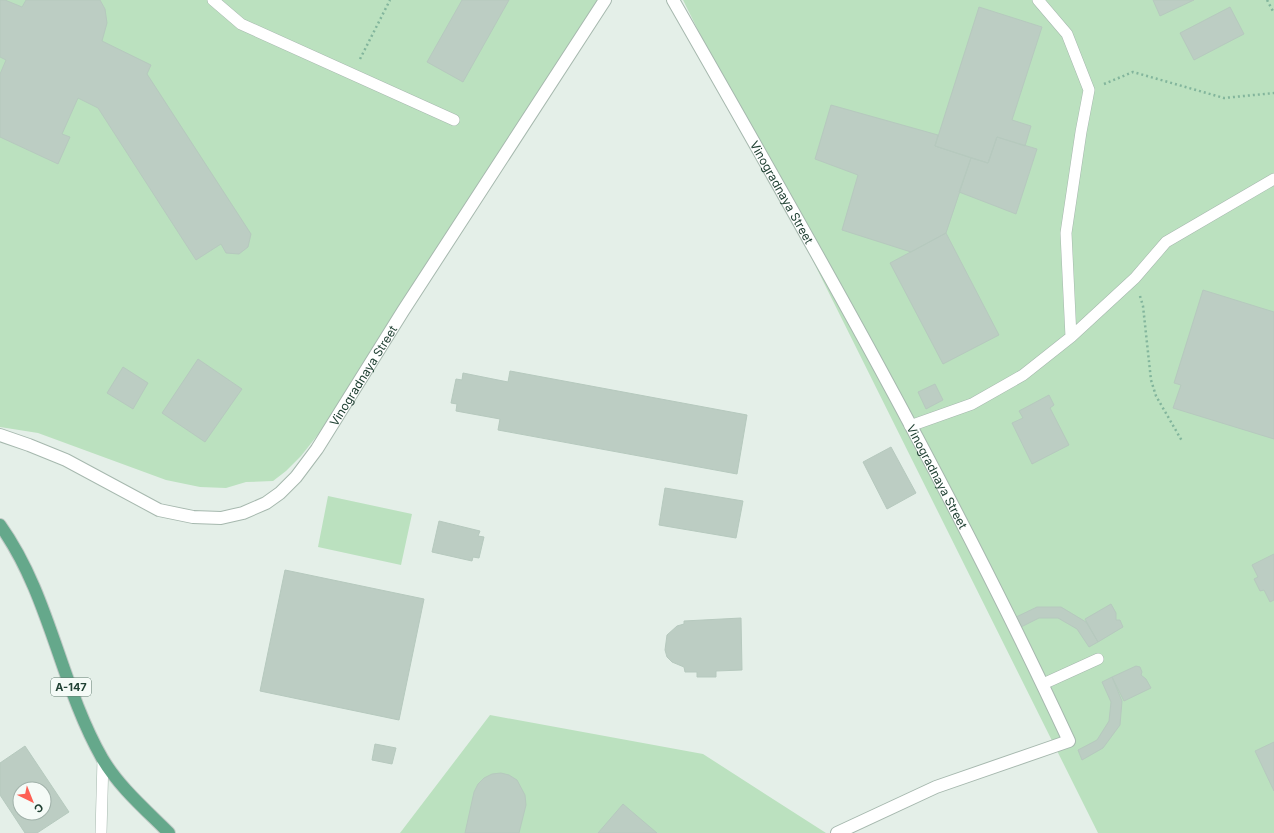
<svg xmlns="http://www.w3.org/2000/svg" width="1274" height="833" viewBox="0 0 1274 833" font-family="Inter,sans-serif">
	<rect width="100%" height="100%" fill="#e4efe8"/>
	<path fill="#bbe1bf" d="M0 0H599L324 427 301 456 286 471 273 481 246 482 226 488 200 487 166 480 38 433 0 427Z
		M683 0H1274V833H1098Z
		M328 496 412 514 401 565 318 547Z
		M490 715 703 754 826 833H400Z"/>
	<path fill="#bccdc3" stroke="#b6c9be" fill-rule="evenodd" d="M0 0H5L22 7 26 0H100L105 9 107 23 102 41 151 65 147 74 251 234 248 247 239 254 226 253 221 244 196 260 98 108 78 98 62 134 70 137 58 164 0 137V74L6 60 0 57Z
		M462 0H509L463 82 427 62Z
		M1153 0H1194L1160 16Z
		M979 7 1042 27 1012 120 1031 126 1025 146 997 137 988 163 935 146Z
		M1230 7 1244 34 1194 60 1180 33Z
		M831 105 938 135 935 146 971 158 946 233 911 252 842 230 858 175 815 159Z
		M997 137 1037 149 1016 214 959 192 971 158 988 163Z
		M946 233 999 335 943 364 890 263Z
		M1203 290 1274 312V439L1173 408 1181 385 1174 383Z
		M198 359 242 389 205 442 162 413Z
		M123 367 148 383 133 409 107 393Z
		M510 371 747 415 737 474 498 430 500 419 456 411 457 404 451 403 456 379 462 380 463 373 508 382Z
		M935 384 943 400 926 409 918 392Z
		M1049 395 1054 405 1050 408 1069 445 1032 464 1012 423 1023 418 1019 411Z
		M891 447 916 493 887 509 863 462Z
		M665 488 743 501 736 538 659 525Z
		M439 521 480 531 478 536 484 537 479 558 473 557 472 561 432 552Z
		M1274 554V600L1270 602 1264 590 1260 591 1254 579 1258 577 1252 565Z
		M285 570 424 599 399 720 260 691Z
		M1111 604 1116 613V620H1120L1123 627 1098 642 1085 619Z
		M1037 607H1061L1086 622 1098 642 1089 647 1077 629 1058 618H1039L1019 628 1014 618Z
		M741 618 742 670 716 671V677H697V672H685L684 667 672 662 667 657 665 650 667 635 677 626 684 624V621Z
		M1136 666 1140 667 1142 672 1141 675 1146 679 1151 688 1124 701 1112 677Z
		M1112 677 1122 701 1120 725 1103 748 1082 760 1078 750 1097 740 1109 721 1111 702 1102 682Z
		M1274 742V791L1255 751Z
		M375 744 396 748 392 764 372 760Z
		M25 746 69 812 37 833H25L0 795V763ZM20 789H44V813H20Z
		M501 773 509 775 517 780 525 795 526 805 519 833H465L474 792 478 784 484 778 492 774Z
		M623 804 657 833H598Z"/>
	<g fill="none" stroke-linecap="round" stroke-linejoin="round">
		<g stroke="#a6b8ae" stroke-width="12">
			<path id="lane" d="M213 0 241 24 454 120
				M1038 0 1067 34 1089 90 1081 132 1066 233 1071 337
				M910 426 972 404 1023 375 1071 337 1135 278 1166 242 1274 179
				M1043 684 1098 659
				M101 833 103 759"/>
		</g>
		<g stroke="#a6b8ae" stroke-width="14">
			<g id="street">
				<path id="s1" d="M673 0C812 243 951 487 1069 741L936 787 837 833"/>
				<path id="s2" d="M0 435 29 445 66 460 159 510 193 517 221 518 243 513 266 503 280 493 296 477 317 449 403 311 605 0"/>
			</g>
		</g>
		<g stroke="#c1cac6" stroke-width="14">
			<path id="primary" d="M0 525C50 595 60 684 102 758 119 787 146 810 169 833"/>
		</g>
		<path stroke="#82b59c" stroke-width="2.5" stroke-dasharray="2 3" stroke-linecap="butt" d="M1267 0 1274 13
			M360 59 390 0
			M1104 84 1133 72 1224 98 1274 93
			M1140 296 1143 306 1151 380 1156 396 1182 441"/>
		<use href="#lane" stroke="#fff" stroke-width="11"/>
		<use href="#street" stroke="#fff" stroke-width="12"/>
		<use href="#primary" stroke="#65a88b" stroke-width="12"/>
	</g>
	<g text-anchor="middle" dominant-baseline="central" stroke-width="3" stroke-linejoin="round" paint-order="stroke">
		<rect fill="#f5fbf7" stroke="#617a6e" stroke-width="1" x="51" y="678" width="40" height="18" rx="3"/>
		<g font-size="11" font-weight="bold" fill="#214234">
			<text x="71" y="687">А-147</text>
		</g>
		<g font-size="12" fill="#214234" stroke="#f5fbf7">
			<text stroke="none"><textPath href="#s1" startOffset="221">Vinogradnaya Street</textPath></text>
			<text stroke="none"><textPath href="#s2" startOffset="448">Vinogradnaya Street</textPath></text>
			<text stroke="none"><textPath href="#s1" startOffset="545">Vinogradnaya Street</textPath></text>
		</g>
	</g>
	<g transform="translate(32 801) rotate(137)"><circle r="19" fill="#f5fbf7" stroke="#a0b1a9"/>
	<path d="M0-3L7 15L0 10L-7 15Z" fill="#fd6054"/>
	<text y="-6" font-size="11" font-weight="bold" text-anchor="middle" fill="#214234">С</text>
	</g>
</svg>
